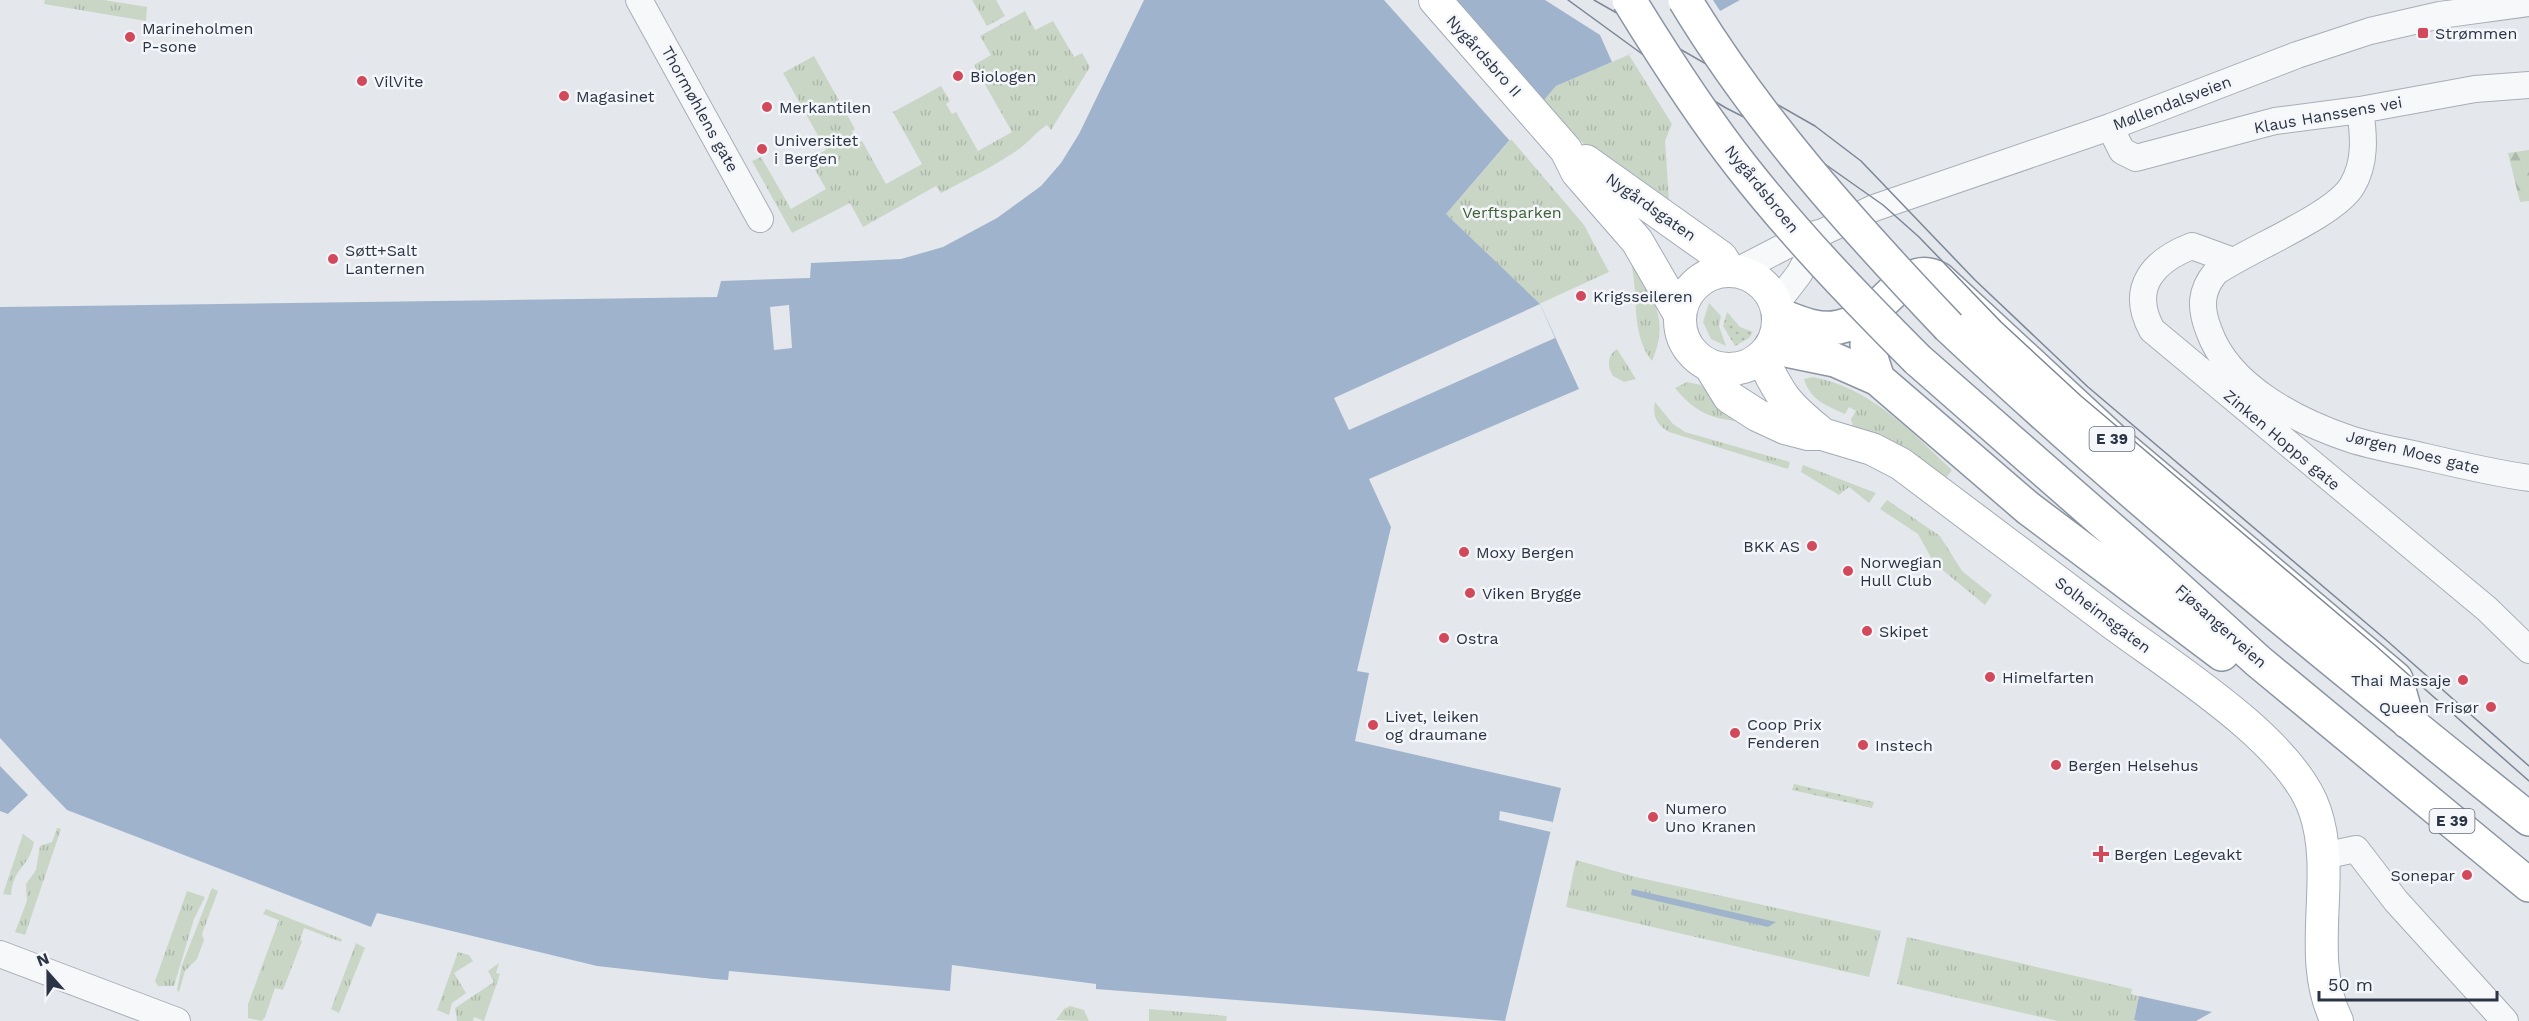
<svg xmlns="http://www.w3.org/2000/svg" width="2529" height="1021" viewBox="0 0 2529 1021" font-family="'Work Sans',sans-serif">
	<defs>
		<pattern id="grass-tufts" width="24" height="20" patternUnits="userSpaceOnUse" patternTransform="scale(1.5)"><rect width="24" height="20" fill="#c9d6c5"/><path d="M3 7l-1-3M5 7V3M7 7l1-3M15 17l-1-3M17 17v-4M19 17l1-3" fill="none" stroke="#adb8ab"/></pattern>
		<pattern id="forest-firs" width="22" height="20" patternUnits="userSpaceOnUse" patternTransform="scale(1.5)"><rect width="22" height="20" fill="#c9d6c5"/><path d="M5 1l3.5 6h-7zM16 11l3.5 6h-7z" fill="#adb8ab"/></pattern>
		<pattern id="garden-dots" width="8" height="8" patternUnits="userSpaceOnUse" patternTransform="scale(1.5)"><rect width="8" height="8" fill="#c9d6c5"/><path d="M2 2h.1M6 6h.1" fill="none" stroke="#adb8ab" stroke-width="1.8" stroke-linecap="round"/></pattern>
	</defs>
	<rect width="100%" height="100%" fill="#e4e7ec"/>
	<path fill="url(#grass-tufts)" d="M45 0H104L147 7 146 21 44 4Z
		M972 0H996L1005 16 987 26Z
		M1025 11 1035 30 1053 21 1074 57 1082 53 1090 67 1051 130 1047 125C1036 132 1030 141 1019 149 995 166 967 179 941 193L936 186 863 227 850 203 792 233 752 161 761 157 791 209 826 189 809 159 826 150 783 73 814 56 855 129 852 131 858 143 862 141 886 184 922 164 893 112 941 86 950 101 946 104 952 114 956 112 978 151 1012 132 974 65 991 55 980 36Z
		M1629 55 1672 124 1665 141 1669 200 1665 207 1603 164 1543 101 1556 86Z
		M1511 139 1584 225 1609 272 1539 304 1446 214Z
		M1630 259C1651 295 1671 317 1652 361 1629 332 1640 293 1630 259Z
		M1709 303 1721 316 1719 326 1726 346 1711 339 1703 322Z
		M1617 349 1636 379 1624 382 1613 376C1607 366 1607 356 1617 349Z
		M1813 377C1871 388 1910 431 1952 470L1945 479 1853 428 1851 419 1856 411 1849 407 1845 414C1827 406 1810 400 1804 379Z
		M1687 382 1701 385 1719 407 1736 421C1708 418 1693 410 1675 388Z
		M1655 402 1673 424 1685 432 1790 462 1788 469 1669 432C1657 425 1652 416 1655 402Z
		M1803 465 1876 493 1869 503 1849 487 1839 495 1801 472Z
		M1887 500 1940 536 1962 571 1992 595 1985 605 1934 563 1918 534 1880 509Z
		M57 828 61 829 25 935 15 932 27 901 26 884 36 870 40 846 52 842Z
		M23 834 34 842C28 870 14 865 11 895L3 894Z
		M1576 860 1636 877 1881 931 1869 977 1566 907Z
		M212 888 218 891 202 934 204 940 197 959 185 971 179 992 177 990 182 965Z
		M187 891 205 897 194 919 174 986H158L155 981Z
		M266 909 342 939 341 942 304 928 300 940 302 941 283 990 275 988 265 1017 262 1021 248 1018V1004L279 920 263 914Z
		M1907 937 2132 989 2131 994 2139 996 2134 1020 2138 1021H2058L1897 984Z
		M356 943 365 948 339 1013 331 1009Z
		M458 952 469 955 473 961 454 973 466 993 452 1003 449 1015 437 1010Z
		M499 963 496 973 500 974 484 1021 474 1017 473 1021H457L455 1008 494 982 488 971Z
		M1070 1006 1084 1010 1089 1021 1056 1020 1064 1009Z
		M1149 1009 1227 1016 1226 1021H1149Z"/>
	<path fill="url(#forest-firs)" d="M2529 150V201L2520 202 2508 153Z"/>
	<path fill="url(#garden-dots)" d="M1727 312 1740 327 1753 332 1749 338 1735 346 1723 326Z
		M1794 784 1874 802 1872 808 1792 790Z"/>
	<path fill="#9fb4cc" d="M1144 0H1740L1682 32 1556 86 1446 214 1540 304 1579 389 1369 479 1391 527 1357 671 1369 673 1355 741 1561 788 1505 1021 1096 989V984L952 965 950 991 729 971 728 980 713 979 597 966 377 913 371 927 67 810 42 784 8 814 0 811V307L717 297 721 281 810 278 811 263 901 259 943 247 997 218 1041 186 1061 163 1079 134Z
		M1632 889 1776 922 1768 927 1631 895Z
		M2139 996 2212 1012 2196 1021H2138L2134 1020Z"/>
	<path fill="#e4e7ec" d="M1384 0H1451L1543 101 1510 141Z
		M1545 0H1713L1722 14 1683 35 1635 55 1633 53 1612 62 1600 35Z
		M1540 304 1555 338 1349 430 1334 398Z
		M789 305 792 348 774 350 770 307Z
		M0 738 42 784 11 815 8 814 28 795 0 766Z
		M1500 811 1553 822 1551 832 1499 820Z"/>
	<g fill="none" stroke-linecap="round" stroke-linejoin="round">
		<g stroke="#a9aeb7" stroke-width="28">
			<path id="minor" d="M639 0 760 219
				M2360 110C2364 136 2366 163 2352 186 2334 216 2249 249 2216 272 2200 291 2200 308 2209 331 2229 387 2297 421 2350 439 2374 447 2401 451 2426 457 2460 465 2494 473 2529 478
				M2110 127 2122 151 2136 158 2275 121 2360 110 2475 89 2529 85
				M2233 261 2192 246C2153 261 2129 288 2152 330L2487 609 2529 650
				M1737 271 1803 237 1823 232 1874 208 2110 127 2297 55 2370 31 2440 15 2529 3
				M1776 304 1799 274 1820 236
				M2323 856 2356 849 2396 901 2505 1021
				M0 954 177 1021"/>
		</g>
		<g stroke="#a3abb8" stroke-width="34">
			<path id="major" d="M1435 0 1566 150 1577 172 1637 241 1680 315
				M1586 161 1721 257 1730 271
				M1680 320a49 49 0 1 1 98 0a49 49 0 1 1-98 0Z
				M1762 358C1781 397 1786 404 1819 431
				M1710 366 1729 397 1757 415 1785 428 1808 434H1822L1872 449 1901 464C1971 517 2041 569 2111 622 2170 666 2292 741 2315 811 2338 878 2304 956 2337 1021"/>
		</g>
		<g stroke="#8b94a3" stroke-width="36">
			<path id="highway" d="M1869 314 1867 345 1878 379
				M1779 315C1797 322 1819 332 1839 327 1848 325 1861 320 1869 314 1889 300 1910 262 1939 279L2114 441 2396 679 2408 722
				M1949 327C2134 501 2331 660 2529 819
				M1771 347 1835 360 1878 379 2028 508 2222 654
				M1918 360 2158 570 2258 661 2529 885"/>
		</g>
		<use href="#minor" stroke="#f7f8fa" stroke-width="26"/>
		<use href="#major" stroke="#fff" stroke-width="32"/>
		<use href="#highway" stroke="#fff" stroke-width="33"/>
		<path stroke="#7d8696" stroke-width="1.5" d="M1568 0 1671 75 1726 108 1795 143 1883 205 1919 237 2001 322 2081 396 2376 646 2529 781
			M1594 0 1815 126 1861 161 1975 280 2088 387 2385 639 2529 766"/>
		<g stroke="#8b94a3" stroke-width="36" stroke-linecap="butt">
			<path id="highway-bridge" d="M1629 0C1664 57 1701 115 1742 167 1796 236 1857 299 1918 360
				M1685 0C1758 121 1852 225 1949 327"/>
		</g>
		<use href="#highway-bridge" stroke="#fff" stroke-width="33"/>
	</g>
	<g fill="#d1495b" stroke="#f4f6f9" stroke-width="2">
		<rect x="2417" y="27" width="12" height="12" rx="3"/>
		<circle cx="130" cy="37" r="6"/>
		<circle cx="958" cy="76" r="6"/>
		<circle cx="362" cy="81" r="6"/>
		<circle cx="564" cy="96" r="6"/>
		<circle cx="767" cy="107" r="6"/>
		<circle cx="762" cy="149" r="6"/>
		<circle cx="333" cy="259" r="6"/>
		<circle cx="1581" cy="296" r="6"/>
		<circle cx="1812" cy="546" r="6"/>
		<circle cx="1464" cy="552" r="6"/>
		<circle cx="1848" cy="571" r="6"/>
		<circle cx="1470" cy="593" r="6"/>
		<circle cx="1867" cy="631" r="6"/>
		<circle cx="1444" cy="638" r="6"/>
		<circle cx="1990" cy="677" r="6"/>
		<circle cx="2463" cy="680" r="6"/>
		<circle cx="2491" cy="707" r="6"/>
		<circle cx="1373" cy="725" r="6"/>
		<circle cx="1735" cy="733" r="6"/>
		<circle cx="1863" cy="745" r="6"/>
		<circle cx="2056" cy="765" r="6"/>
		<circle cx="1653" cy="817" r="6"/>
		<path d="M2098 845h6v6h6v6h-6v6h-6v-6h-6v-6h6z"/>
		<circle cx="2467" cy="875" r="6"/>
	</g>
	<g text-anchor="middle" dominant-baseline="central" stroke-width="5" stroke-linejoin="round" paint-order="stroke">
		<g fill="#f4f6f9" stroke="#676e7b" stroke-width="1.5">
			<rect x="2089.5" y="427" width="45" height="24" rx="4.5"/>
			<rect x="2429.5" y="809" width="45" height="24" rx="4.5"/>
		</g>
		<g font-size="15" font-weight="bold" fill="#2b3445">
			<text x="2112" y="439">E 39</text>
			<text x="2452" y="821">E 39</text>
		</g>
		<g font-size="16" fill="#2b3445" stroke="#f4f6f9" text-anchor="start">
			<text x="142" y="28">Marineholmen<tspan x="142" dy="18">P-sone</tspan></text>
			<text x="2435" y="33">Strømmen</text>
			<text x="970" y="76">Biologen</text>
			<text x="374" y="81">VilVite</text>
			<text x="576" y="96">Magasinet</text>
			<text x="779" y="107">Merkantilen</text>
			<text x="774" y="140">Universitet<tspan x="774" dy="18">i Bergen</tspan></text>
			<text x="345" y="250">Søtt+Salt<tspan x="345" dy="18">Lanternen</tspan></text>
			<text x="1593" y="296">Krigsseileren</text>
			<text x="1800" y="546" text-anchor="end">BKK AS</text>
			<text x="1476" y="552">Moxy Bergen</text>
			<text x="1860" y="562">Norwegian<tspan x="1860" dy="18">Hull Club</tspan></text>
			<text x="1482" y="593">Viken Brygge</text>
			<text x="1879" y="631">Skipet</text>
			<text x="1456" y="638">Ostra</text>
			<text x="2002" y="677">Himelfarten</text>
			<text x="2451" y="680" text-anchor="end">Thai Massaje</text>
			<text x="2479" y="707" text-anchor="end">Queen Frisør</text>
			<text x="1385" y="716">Livet, leiken<tspan x="1385" dy="18">og draumane</tspan></text>
			<text x="1747" y="724">Coop Prix<tspan x="1747" dy="18">Fenderen</tspan></text>
			<text x="1875" y="745">Instech</text>
			<text x="2068" y="765">Bergen Helsehus</text>
			<text x="1665" y="808">Numero<tspan x="1665" dy="18">Uno Kranen</tspan></text>
			<text x="2114" y="854">Bergen Legevakt</text>
			<text x="2455" y="875" text-anchor="end">Sonepar</text>
		</g>
		<g font-size="16" fill="#2b3445" stroke="#f4f6f9">
			<text transform="translate(1484 56) rotate(48)">Nygårdsbro II</text>
			<text transform="translate(2172 103) rotate(-21)">Møllendalsveien</text>
			<text transform="translate(700 109) rotate(61)">Thormøhlens gate</text>
			<text transform="translate(2328 115) rotate(-10)">Klaus Hanssens vei</text>
			<text transform="translate(1762 189) rotate(51)">Nygårdsbroen</text>
			<text transform="translate(1651 207) rotate(35)">Nygårdsgaten</text>
			<text transform="translate(2282 440) rotate(40)">Zinken Hopps gate</text>
			<text transform="translate(2413 452) rotate(14)">Jørgen Moes gate</text>
			<text transform="translate(2103 615) rotate(37)">Solheimsgaten</text>
			<text transform="translate(2221 626) rotate(42)">Fjøsangerveien</text>
		</g>
		<g font-size="16" fill="#3f6138" stroke="#f4f6f9">
			<text x="1512" y="212">Verftsparken</text>
		</g>
	</g>
	<g transform="translate(48 973) rotate(339)" stroke="#f4f6f9" stroke-width="4.5" paint-order="stroke">
	<path d="M0-4.5L10 22L0 15L-10 22Z" fill="#2b3445"/>
	<text y="-9" font-size="16" font-weight="bold" text-anchor="middle" fill="#2b3445">N</text>
	</g>
	<path d="M2319 991v9h178v-9" fill="none" stroke="#2b3445" stroke-width="3"/>
	<text x="2328" y="991" font-size="18" fill="#2b3445" stroke="#f4f6f9" stroke-width="4.5" paint-order="stroke">50 m</text>
</svg>
